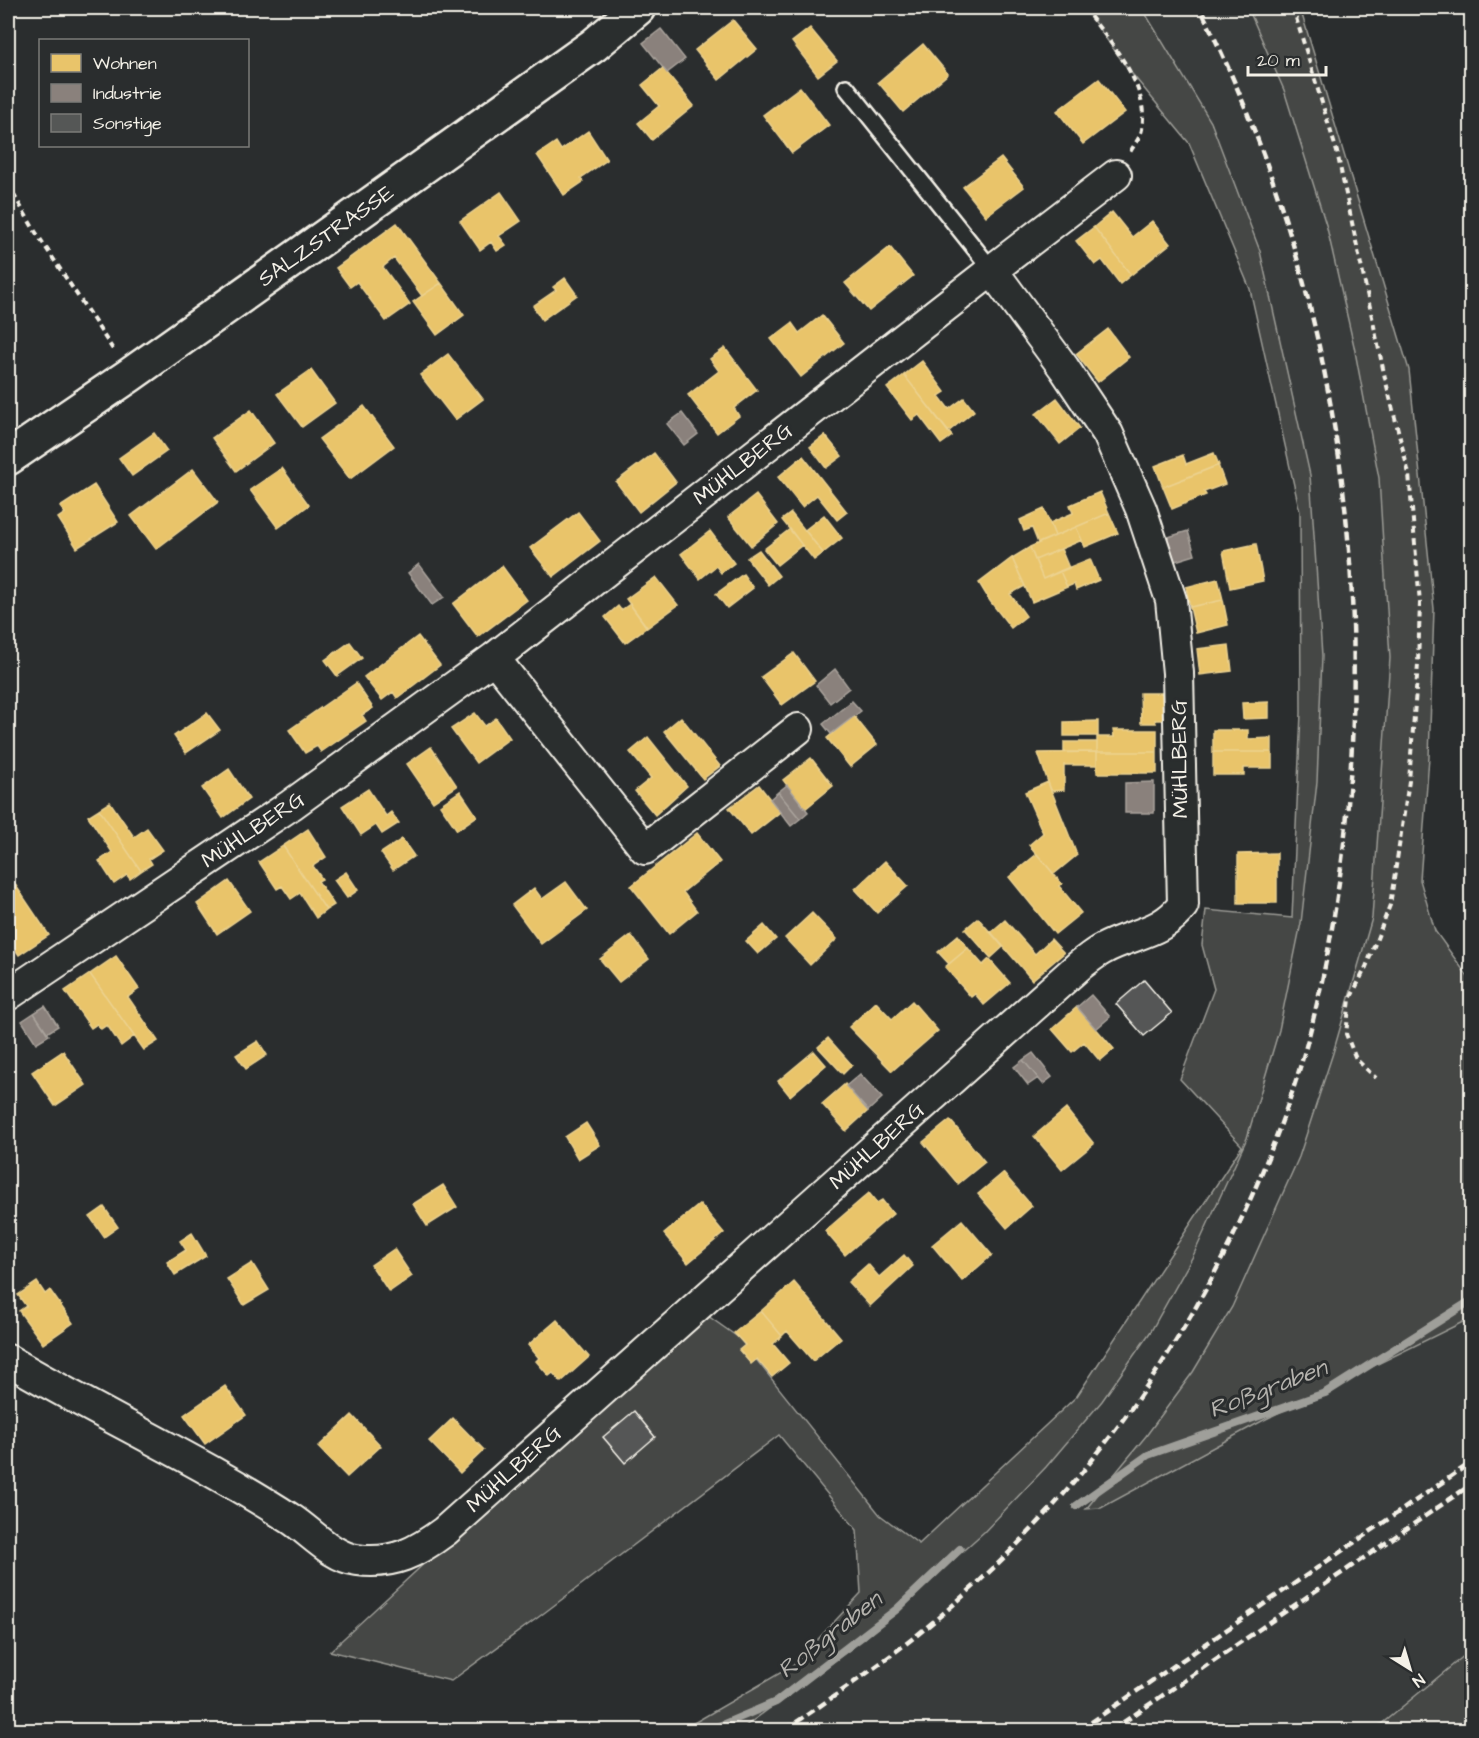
<svg xmlns="http://www.w3.org/2000/svg" width="1479" height="1738" viewBox="0 0 1479 1738" font-family="'Architects Daughter',sans-serif">
	<rect width="100%" height="100%" fill="#2a2d2e"/>
	<filter id="ink" filterUnits="userSpaceOnUse"><feTurbulence type="fractalNoise" baseFrequency=".0167" numOctaves="2"/><feDisplacementMap in="SourceGraphic" scale="12" xChannelSelector="R" yChannelSelector="G"/><feConvolveMatrix kernelMatrix="1 2 1 2 8 2 1 2 1" color-interpolation-filters="sRGB"/></filter>
	<g filter="url(#ink)">
		<path fill="#373a3a" d="M1142 8H1248L1284 90 1327 228 1354 346 1379 478 1390 658 1372 918 1333 1053 1299 1157 1232 1307 1193 1372 1146 1436 1101 1508 1262 1421 1471 1318V1650L1374 1730H741L863 1640 984 1532 1046 1467 1102 1401 1151 1331 1193 1256 1247 1138 1279 1030 1301 923 1317 782 1322 656 1310 475 1211 122Z"/>
		<path fill="#444645" stroke="#9c9c96" stroke-width="1.5" d="M1084 8H1142L1211 122 1260 251 1310 475 1322 656 1317 782 1301 923 1279 1030 1247 1138 1193 1256 1151 1331 1102 1401 1046 1467 984 1532 863 1640 740 1730H678L687 1727 794 1665 861 1593 857 1530 779 1435 540 1616 451 1681 330 1651 698 1309 739 1338 880 1515 919 1544 1077 1396 1242 1146 1180 1079 1214 989 1202 945 1206 910 1292 918 1301 713 1300 512 1250 289 1189 143 1128 69Z
			M1248 8H1300L1409 370 1434 609 1429 757 1420 880 1435 931 1471 981V1318L1262 1421 1101 1508 1086 1509 1146 1436 1193 1372 1232 1307 1299 1157 1333 1053 1372 918 1390 658 1379 478 1354 346 1327 228 1284 90Z
			M1471 1650V1730H1374Z"/>
		<path fill="#e9c46a" stroke="#ecd290" stroke-width="1.5" d="M733 20 757 49 719 80 695 50Z
			M810 28 837 61 818 76 792 42Z
			M923 44 948 74 903 112 878 82Z
			M663 68 694 106 652 140 638 123 659 106 642 85Z
			M1099 79 1125 112 1083 144 1057 111Z
			M800 87 829 125 792 153 763 115Z
			M588 131 607 160 581 178 583 182 564 195 537 155 556 142 561 150Z
			M1001 158 1024 187 986 216 963 187Z
			M501 192 521 221 499 236 506 245 497 251 491 242 480 250 460 221Z
			M1112 212 1132 237 1152 221 1170 244 1131 275 1094 227Z
			M397 223 441 283 422 296 394 258 383 267 410 304 386 321 357 282 350 287 336 268Z
			M1094 227 1131 275 1120 284 1102 260 1095 265 1076 241Z
			M890 247 913 276 869 311 845 283Z
			M565 278 577 295 542 320 533 306 556 290 553 287Z
			M441 283 464 315 437 335 413 302Z
			M822 315 844 343 801 377 771 339 792 323 799 333Z
			M1108 329 1129 357 1098 382 1076 354Z
			M725 348 757 390 734 408 739 416 717 433 688 395 719 371 710 359Z
			M448 354 483 399 455 420 420 375Z
			M922 361 945 392 939 396 949 409 964 398 974 411 948 432 904 375Z
			M311 370 335 403 302 427 277 394Z
			M904 375 952 436 941 444 919 415 912 420 887 388Z
			M1057 398 1080 428 1060 444 1036 414Z
			M364 406 394 446 350 479 319 439Z
			M251 410 274 443 236 471 212 438Z
			M154 433 167 451 132 476 119 458Z
			M825 435 842 456 826 468 810 447Z
			M654 453 676 482 639 512 616 482Z
			M1214 453 1219 465 1163 487 1155 466 1183 455 1186 464Z
			M803 456 847 512 837 520 817 495 802 507 778 477Z
			M1218 465 1225 484 1204 492 1206 495 1172 509 1163 487Z
			M282 468 309 505 278 528 250 490Z
			M193 469 218 502 156 549 131 516Z
			M94 485 118 522 77 548 58 518 65 513 60 507Z
			M1100 492 1109 513 1055 536 1050 523 1073 513 1070 505Z
			M756 495 778 524 751 546 728 517Z
			M1044 509 1055 536 1038 543 1032 528 1024 531 1020 520Z
			M578 512 600 541 553 577 530 548Z
			M791 513 823 553 814 560 782 520Z
			M1109 513 1118 533 1085 547 1076 527Z
			M824 515 842 538 823 553 805 530Z
			M1076 527 1082 540 1035 560 1030 547Z
			M790 529 802 545 777 565 764 549Z
			M710 531 734 563 721 573 716 566 700 579 681 554Z
			M1256 544 1263 581 1230 588 1223 551Z
			M1030 547 1043 579 1060 571 1067 587 1032 602 1012 558Z
			M1061 549 1069 568 1043 579 1035 560Z
			M759 550 779 576 768 585 747 558Z
			M1012 558 1025 586 1010 594 1026 616 1011 628 990 601 979 583Z
			M1090 559 1099 580 1076 590 1074 584 1067 587 1060 571Z
			M502 566 527 600 478 637 453 604Z
			M743 574 753 588 727 608 716 594Z
			M656 577 678 605 647 628 626 599Z
			M1218 579 1223 600 1190 607 1186 587Z
			M1223 600 1228 625 1196 633 1190 607Z
			M630 604 647 627 625 643 605 617 618 606 621 610Z
			M418 636 440 665 397 698 393 692 382 700 364 677Z
			M350 642 362 658 337 676 325 660Z
			M1229 645 1232 671 1200 675 1197 649Z
			M794 653 815 681 782 705 761 677Z
			M356 683 373 708 362 715 366 721 321 752 317 746 305 753 289 730Z
			M1140 693H1164L1170 720H1155L1156 723H1141Z
			M1269 702V718L1243 719 1242 703Z
			M207 713 220 730 186 753 174 736Z
			M475 713 485 726 496 718 510 738 476 763 451 729Z
			M854 716 877 745 850 767 827 738Z
			M681 717 720 766 703 779 664 731Z
			M1098 721V736H1064V722Z
			M1113 730H1157V752H1097V737H1114Z
			M1213 730H1248V739L1272 738V752H1213Z
			M648 737 687 786 655 815 635 791 651 778 630 752Z
			M1064 742H1097V752H1064Z
			M431 747 457 786 433 802 407 764Z
			M1097 752V765H1064V790L1051 791 1038 753Z
			M1097 752H1157V773H1097Z
			M1213 752H1272V768H1244V775H1213Z
			M811 758 833 786 805 809 783 780Z
			M229 769 249 799 223 818 202 788Z
			M1048 782 1077 855 1054 874 1029 845 1043 833 1025 792Z
			M759 785 780 812 751 835 729 808Z
			M368 789 386 816 391 812 399 823 382 834 376 825 361 835 342 806Z
			M460 791 477 816 457 830 440 805Z
			M110 802 134 837 147 828 163 850 149 859 152 864 141 871 99 809Z
			M99 809 141 871 130 879 127 875 114 884 99 861 112 852 88 816Z
			M308 829 326 857 313 866 322 879 318 881 334 905 326 910 283 846Z
			M697 833 720 862 683 892 697 911 669 934 631 886Z
			M402 839 414 856 393 870 381 853Z
			M283 846 326 910 316 918 300 893 291 899 282 886 277 889 259 862Z
			M1277 853V903H1238V854Z
			M1037 854 1062 884 1059 886 1081 913 1055 934 1009 877Z
			M885 861 908 886 877 913 855 889Z
			M346 872 358 890 347 898 334 880Z
			M8 874 49 935 19 955 8 939V913L12 910 8 903Z
			M229 881 250 911 217 934 197 904Z
			M566 882 587 910 541 944 512 905 534 888 542 899Z
			M812 913 837 939 810 965 785 938Z
			M978 918 1003 947 991 958 965 929Z
			M1005 920 1035 954 1051 939 1064 953 1032 980 991 932Z
			M764 925 776 939 758 954 746 941Z
			M631 935 649 959 619 982 600 959Z
			M958 935 968 948 949 964 938 952Z
			M968 948 983 965 989 959 1010 983 984 1005 975 994 971 997 945 967Z
			M116 956 139 989 128 997 158 1041 144 1050 90 974Z
			M90 974 134 1036 121 1046 107 1025 101 1029 97 1024 91 1028 65 991Z
			M912 1001 938 1031 892 1071 849 1027 876 1002 892 1019Z
			M1077 1007 1114 1049 1100 1061 1084 1042 1072 1052 1052 1029Z
			M828 1038 852 1065 843 1074 818 1047Z
			M258 1041 267 1055 246 1069 236 1055Z
			M63 1051 86 1085 55 1106 32 1072Z
			M814 1051 826 1065 790 1096 778 1081Z
			M845 1084 868 1111 846 1131 822 1104Z
			M1066 1109 1094 1144 1062 1170 1034 1136Z
			M950 1120 985 1162 958 1184 923 1142Z
			M586 1123 600 1145 578 1159 565 1137Z
			M1003 1173 1032 1206 1007 1228 978 1194Z
			M443 1185 457 1207 427 1226 413 1204Z
			M869 1193 877 1203 882 1200 893 1214 845 1255 825 1231Z
			M700 1204 724 1233 688 1263 664 1234Z
			M104 1207 118 1227 104 1237 90 1217Z
			M962 1220 992 1255 962 1281 932 1245Z
			M192 1233 206 1256 175 1275 167 1262 186 1250 180 1241Z
			M394 1249 412 1276 389 1292 371 1265Z
			M904 1255 913 1266 870 1306 848 1282 868 1264 879 1277Z
			M252 1263 269 1290 244 1305 227 1279Z
			M37 1282 45 1294 50 1290 73 1323 43 1344 19 1311 26 1306 18 1295Z
			M794 1282 841 1338 813 1361 787 1331 782 1336 761 1311Z
			M761 1311 782 1336 773 1344 789 1363 772 1377 757 1359 751 1364 739 1350 745 1345 734 1333Z
			M557 1320 589 1357 561 1382 553 1373 549 1376 536 1361 539 1358 528 1345Z
			M225 1386 246 1415 205 1444 184 1415Z
			M352 1415 381 1446 347 1477 318 1447Z
			M453 1418 484 1450 460 1473 429 1441Z"/>
		<path fill="#8a817c" stroke="#aaa39c" stroke-width="1.5" d="M661 29 685 59 667 73 643 43Z
			M682 413 698 434 684 445 667 424Z
			M1188 531 1195 555 1172 562 1165 538Z
			M419 564 444 597 432 605 408 573Z
			M835 669 849 688 830 703 816 685Z
			M852 701 861 711 831 734 823 724Z
			M1154 782V813H1125V783Z
			M787 785 808 812 800 819 778 792Z
			M778 792 800 819 791 826 770 799Z
			M1091 995 1110 1017 1096 1029 1077 1007Z
			M45 1006 58 1026 47 1033 34 1013Z
			M34 1013 49 1035 36 1043 22 1021Z
			M1033 1053 1052 1077 1043 1084 1023 1060Z
			M1023 1060 1038 1078 1028 1085 1014 1067Z
			M860 1074 882 1098 868 1111 846 1086Z"/>
		<g fill="none" stroke-linecap="round" stroke-linejoin="round">
			<path stroke="#9f9f9a" stroke-width="8" d="M1076 1506 1148 1455 1325 1393 1472 1300
				M710 1730 776 1702 897 1609 960 1549"/>
		</g>
		<path fill="#555756" stroke="#f4f1e8" stroke-width="1.5" d="M1144 980 1172 1013 1144 1036 1116 1004Z
			M634 1411 655 1437 625 1463 603 1437Z"/>
		<g fill="none" stroke-linecap="round" stroke-linejoin="round">
			<g stroke="#f4f1e8" stroke-width="20">
				<path id="service" d="M846 87 992 270"/>
			</g>
			<g stroke="#f4f1e8" stroke-width="34">
				<path id="minor" d="M992 270 1116 175
					M494 658 645 849 798 729
					M8 995 291 805 494 658 992 270 1064 368 1108 434 1141 509 1171 600 1178 673 1183 905C1162 934 1132 933 1103 949 1095 953 1087 960 1080 965L445 1531C417 1552 393 1565 357 1560 332 1557 311 1532 291 1519 200 1460 101 1415 8 1360"/>
			</g>
			<g stroke="#f4f1e8" stroke-width="38">
				<path id="tertiary" d="M8 458 130 375 364 209 594 45 638 8"/>
			</g>
			<path stroke="#f4f1e8" stroke-width="4" stroke-dasharray="6 4.5" stroke-linecap="butt" d="M1084 8C1109 42 1150 83 1142 129 1141 137 1133 146 1129 154
				M1293 8 1337 152 1385 378 1409 474 1420 603 1418 664 1409 781 1390 905 1366 967 1350 999 1346 1034 1356 1059 1376 1078
				M8 185 35 231 114 351"/>
			<use href="#service" stroke="#2a2d2e" stroke-width="15"/>
			<use href="#minor" stroke="#2a2d2e" stroke-width="30"/>
			<use href="#tertiary" stroke="#2a2d2e" stroke-width="33"/>
			<path stroke="#f4f1e8" stroke-width="4.5" stroke-dasharray="9 4.5" stroke-linecap="butt" d="M785 1730C833 1697 882 1664 927 1627 995 1571 1057 1507 1110 1437 1193 1328 1256 1205 1298 1074 1323 993 1337 909 1346 825 1374 546 1326 259 1200 8
				M1080 1730 1472 1462
				M1112 1730 1472 1484"/>
		</g>
	</g>
	<g text-anchor="middle" dominant-baseline="central" stroke-width="6" stroke-linejoin="round" paint-order="stroke">
		<g font-size="22" fill="#f4f1e8" stroke="#2a2d2e">
			<text transform="translate(326 236) rotate(-35)">SALZSTRASSE</text>
			<text transform="translate(743 464) rotate(-38)">MÜHLBERG</text>
			<text transform="translate(1180 759) rotate(-91)">MÜHLBERG</text>
			<text transform="translate(253 830) rotate(-34)">MÜHLBERG</text>
			<text transform="translate(877 1146) rotate(-42)">MÜHLBERG</text>
			<text transform="translate(514 1469) rotate(-42)">MÜHLBERG</text>
		</g>
		<g font-size="24" font-style="italic" fill="#b5b3ae" stroke="#2a2d2e">
			<text transform="translate(1268 1389) rotate(-21)">Roßgraben</text>
			<text transform="translate(830 1635) rotate(-38)">Roßgraben</text>
		</g>
	</g>
	<rect width="1479" height="1738" fill="none" stroke="#2a2d2e" stroke-width="30"/>
	<rect x="15" y="15" width="1449" height="1708" fill="none" stroke="#f4f1e8" stroke-width="2" filter="url(#ink)"/>
	<rect x="39" y="39" width="210" height="108" fill="#2a2d2e" stroke="#7b7b78" stroke-width="1.5"/>
	<rect x="51" y="54" width="30" height="18" fill="#e9c46a" stroke="#7b7b78" stroke-width="1.5"/>
	<text x="93" y="69" font-size="18" fill="#f4f1e8">Wohnen</text>
	<rect x="51" y="84" width="30" height="18" fill="#8a817c" stroke="#7b7b78" stroke-width="1.5"/>
	<text x="93" y="99" font-size="18" fill="#f4f1e8">Industrie</text>
	<rect x="51" y="114" width="30" height="18" fill="#555756" stroke="#7b7b78" stroke-width="1.5"/>
	<text x="93" y="129" font-size="18" fill="#f4f1e8">Sonstige</text>
	<g transform="translate(1410 1669) rotate(143)" stroke="#2a2d2e" stroke-width="4.5" paint-order="stroke">
	<path d="M0-4.5L10 22L0 15L-10 22Z" fill="#f4f1e8"/>
	<text y="-9" font-size="16" font-weight="bold" text-anchor="middle" fill="#f4f1e8">N</text>
	</g>
	<path d="M1248 66v9h78v-9" fill="none" stroke="#f4f1e8" stroke-width="3"/>
	<text x="1257" y="66" font-size="18" fill="#f4f1e8" stroke="#2a2d2e" stroke-width="4.5" paint-order="stroke">20 m</text>
</svg>
